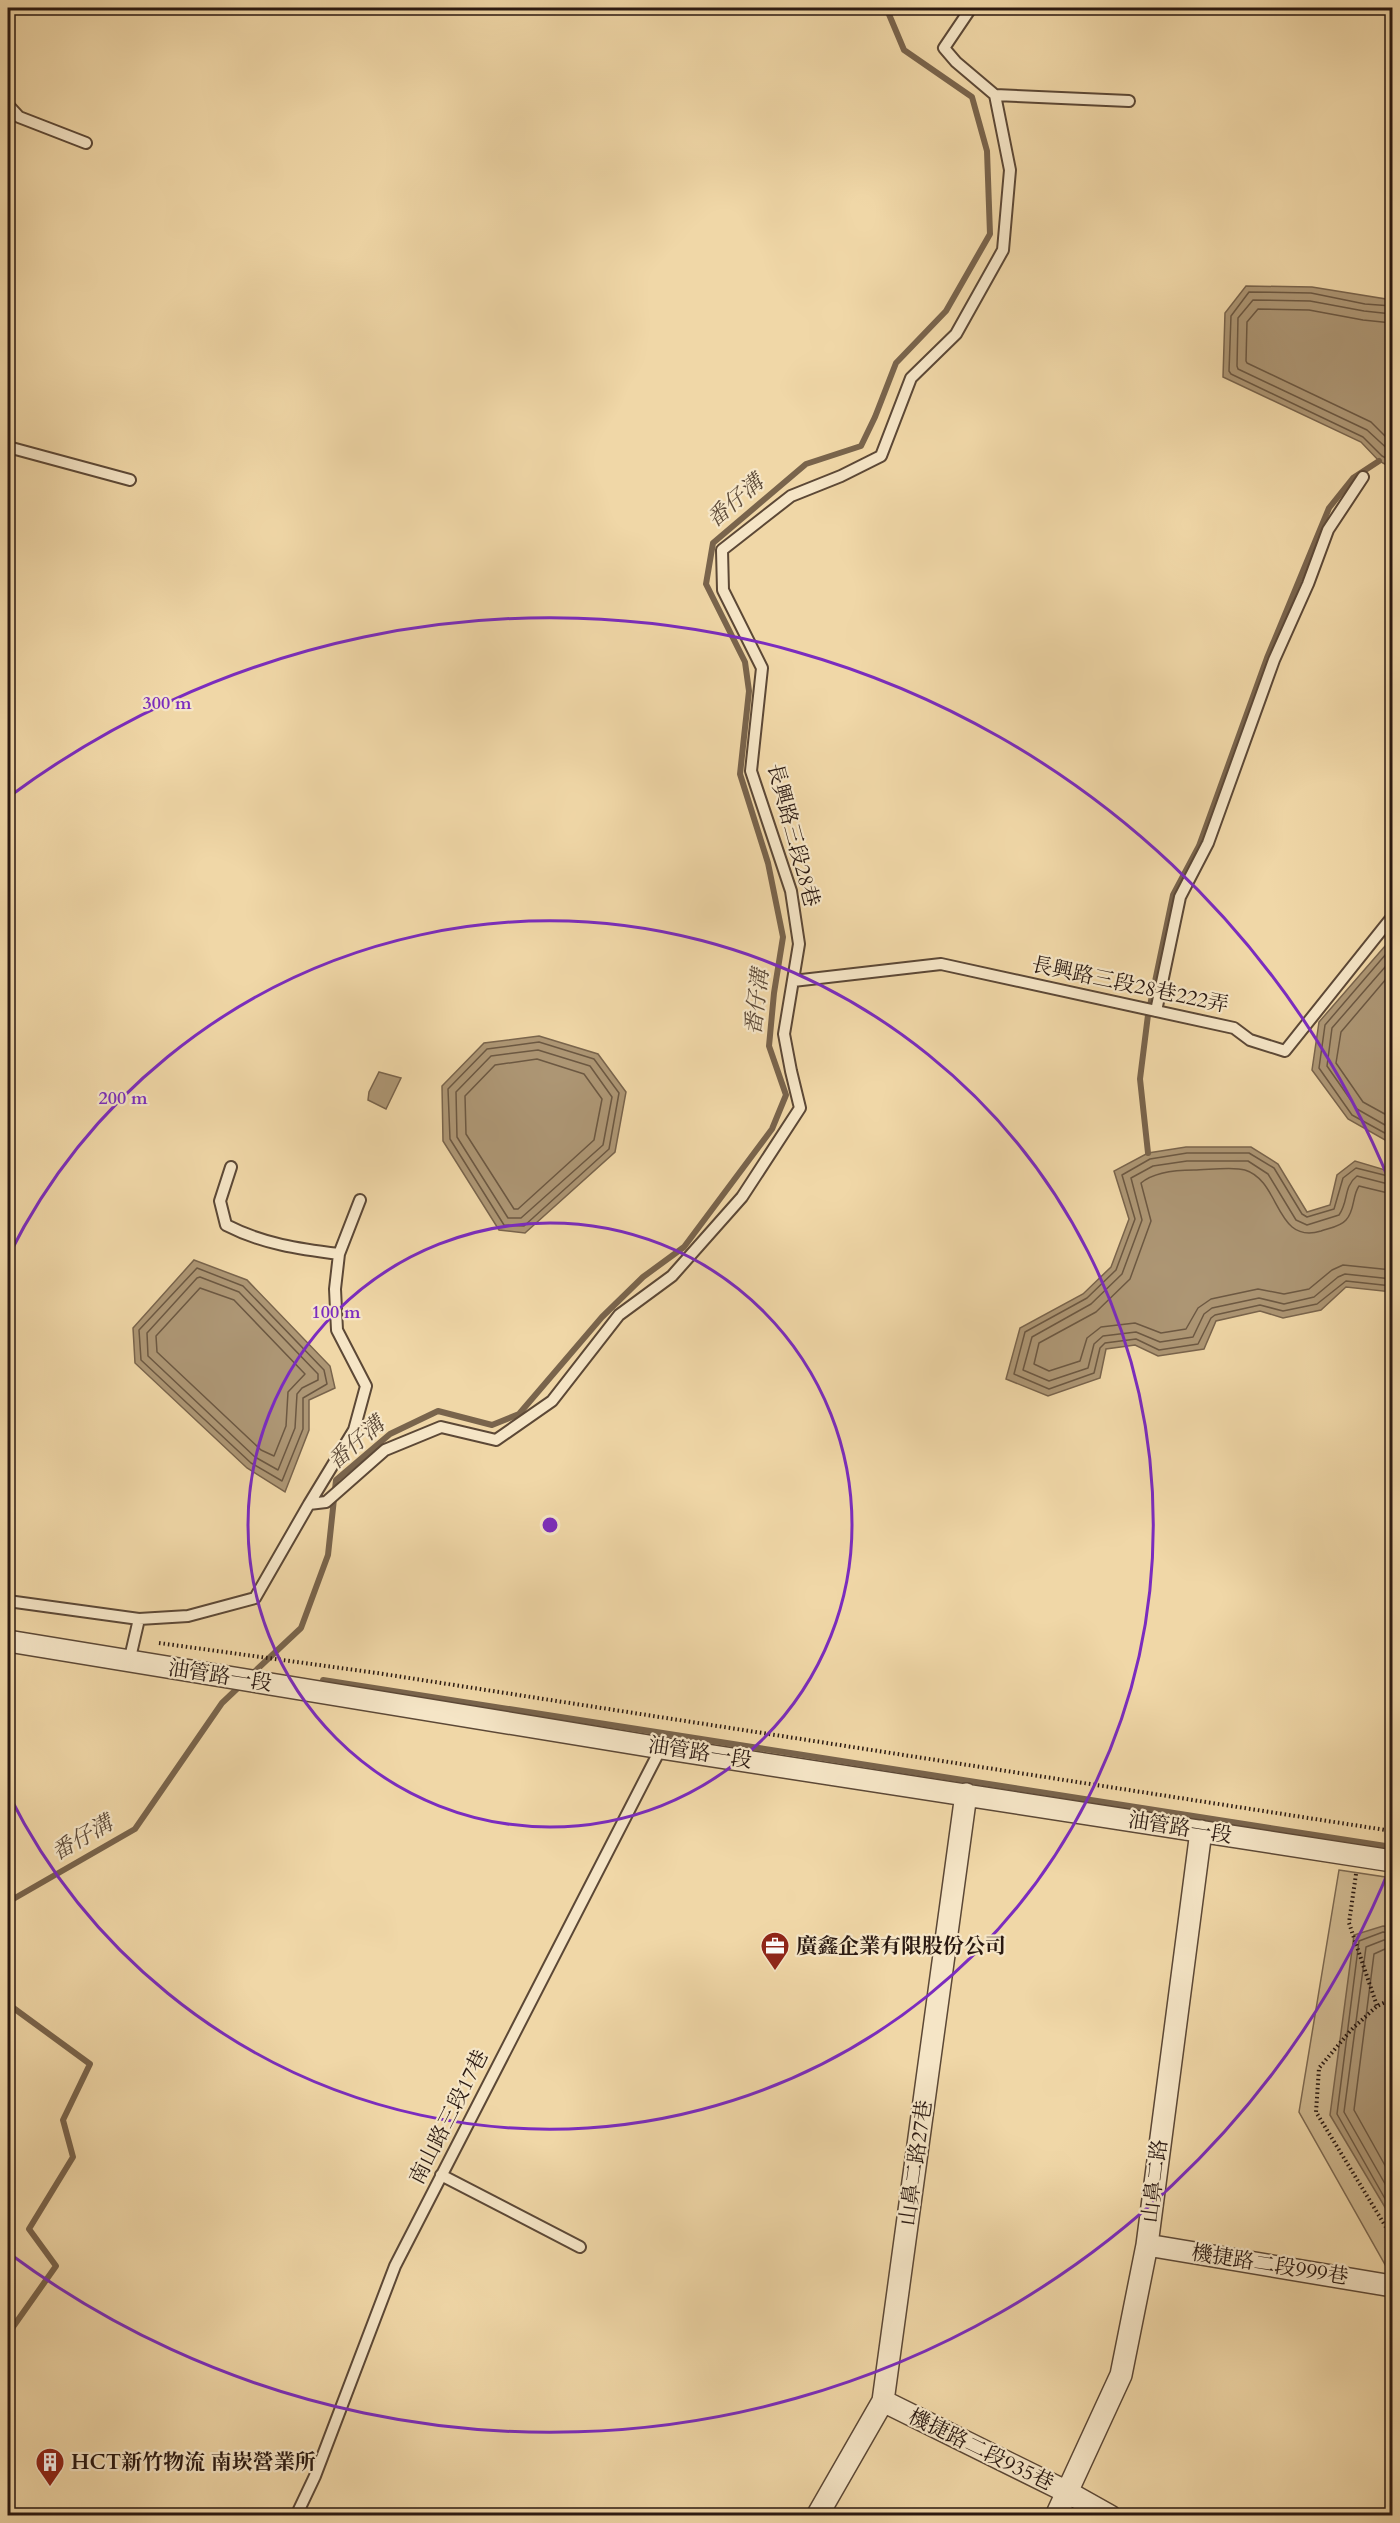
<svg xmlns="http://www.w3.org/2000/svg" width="1400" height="2523" viewBox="0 0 1400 2523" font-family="Cardo,'Noto Serif TC',serif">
	<rect width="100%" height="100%" fill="#f0d7a7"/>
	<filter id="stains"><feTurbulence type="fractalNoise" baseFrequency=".00333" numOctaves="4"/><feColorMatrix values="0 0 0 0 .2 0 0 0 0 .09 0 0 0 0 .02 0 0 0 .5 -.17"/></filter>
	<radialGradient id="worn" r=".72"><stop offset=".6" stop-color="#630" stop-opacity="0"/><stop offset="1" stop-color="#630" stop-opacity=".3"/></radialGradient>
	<path fill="#ceb78e" stroke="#7c6850" stroke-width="1.5" d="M1339 1870 1392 1878V2269L1387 2268 1299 2112Z"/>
	<path fill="#ad9674" stroke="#79644c" stroke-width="1.5" d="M1246 286 1312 287 1392 300V468L1379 461 1361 442 1223 377 1225 313Z
		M1392 938V1144L1348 1119 1312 1070 1319 1022Z
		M539 1036 598 1054 626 1092 615 1152 525 1233 499 1230 443 1141 442 1086 484 1043Z
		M379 1072 401 1078 386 1109 368 1100 369 1092Z
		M1186 1147H1251L1278 1164 1307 1212 1330 1205 1337 1175 1355 1161 1392 1172V1292L1346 1287 1321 1310 1283 1318 1260 1311 1216 1321 1204 1349 1158 1356 1135 1345 1106 1349 1100 1378 1048 1396 1006 1379 1020 1328 1083 1294 1111 1267 1129 1219 1114 1171 1148 1153Z
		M194 1260 247 1280 330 1366 335 1388 309 1400V1430L285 1492 247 1468 135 1363 133 1328Z
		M1383 1926 1392 1927V2219L1330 2115 1354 1935Z"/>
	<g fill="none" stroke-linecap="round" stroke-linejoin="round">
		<path stroke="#6c5842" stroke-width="1.5" d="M1392 306 1365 304 1311 293 1249 292 1231 316 1229 371 1231 374 1363 437 1382 456 1392 461
			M1392 314 1364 311 1310 301 1253 300 1238 318 1237 366 1238 369 1367 430 1392 453
			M1392 323 1363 320 1309 310 1258 309 1247 322 1246 361 1247 363 1371 422 1392 443
			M1392 947 1325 1025 1319 1068 1352 1115 1392 1137
			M1392 959 1332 1028 1327 1066 1357 1109 1392 1129
			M1392 972 1341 1032 1336 1063 1363 1102 1392 1118
			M539 1042 594 1059 619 1093 609 1149 524 1226 504 1225 450 1139 448 1089 487 1049Z
			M538 1050 590 1066 612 1097 603 1145 521 1218H508L457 1137 456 1092 491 1056Z
			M537 1059 584 1074 602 1099 594 1140 518 1209H514L466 1134 465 1096 495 1065Z
			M1392 1177 1356 1168 1343 1178 1334 1209 1307 1217 1302 1214 1274 1168 1249 1153H1187L1150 1159 1122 1175 1135 1219 1116 1270 1087 1298 1025 1332 1014 1374 1049 1389 1094 1373 1100 1348 1105 1343 1136 1339 1159 1350 1198 1344 1211 1318 1215 1315 1260 1305 1283 1311 1317 1304 1346 1281 1392 1286
			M1392 1185 1357 1176C1343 1187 1349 1201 1339 1215L1307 1225 1296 1220 1268 1174 1248 1161H1187L1153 1166 1131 1178 1142 1220 1122 1274 1091 1304 1032 1337 1023 1370 1049 1381 1088 1368 1094 1344 1103 1336 1136 1332 1160 1342 1193 1337 1204 1314 1212 1308 1259 1298 1284 1304 1314 1297 1338 1277 1345 1274 1392 1279
			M1392 1194 1359 1186C1352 1196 1355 1211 1346 1220 1340 1227 1329 1228 1321 1231 1275 1245 1281 1181 1245 1170 1233 1166 1207 1170 1194 1170 1177 1170 1154 1172 1141 1183L1151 1221 1130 1279 1096 1312 1039 1343 1034 1364 1049 1371 1080 1361 1087 1338 1101 1327 1135 1323 1161 1333 1186 1329 1198 1308 1211 1299 1258 1289 1284 1294 1309 1289 1332 1270 1343 1265 1392 1270
			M197 1268 243 1286 324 1370 327 1384 303 1398V1429L282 1481 251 1463 141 1360 139 1330Z
			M200 1277 239 1292 318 1374V1380L302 1388 297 1394 295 1428 278 1470 255 1457 148 1356 147 1333 197 1278Z
			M200 1288 234 1300 305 1374 288 1392 286 1426 274 1456 261 1450 157 1352 156 1336Z
			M1392 1933 1383 1932 1359 1941 1337 2114 1392 2211
			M1392 1940H1384L1366 1947 1344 2112 1392 2196
			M1392 1949H1385L1374 1954 1354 2110 1392 2178"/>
		<path stroke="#79644c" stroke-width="6" d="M1148 1153 1140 1079 1148 1015 1173 895 1199 846 1267 658 1329 508 1353 478 1379 461
			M251 1675 301 1628 328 1555 336 1480 390 1434 438 1411 492 1425 519 1414 602 1317 643 1277 684 1247 772 1129 786 1095 769 1046 774 993 783 937 768 863 740 774 749 691 745 662 706 584 713 543 806 464 861 446 875 417 896 363 946 311 990 234 987 151 972 97 904 50 888 12 890 8
			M323 1680 1392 1847
			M8 1902 135 1829 222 1703 241 1685
			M8 2004 90 2064 63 2120 73 2157 29 2229 56 2266 8 2334"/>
		<g stroke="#5c4836" stroke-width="14">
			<path id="service" d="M971 8 944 48 956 62 995 95 1129 101
				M8 105 19 117 86 143
				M8 447 130 480
				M793 981 941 964 1234 1028 1250 1040 1285 1051 1392 917
				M1156 1011 1180 897 1208 843 1274 660 1308 584 1328 530 1363 477
				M231 1167 220 1201 226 1225C263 1244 299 1249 339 1254L335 1289 337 1330 366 1386 354 1430 309 1504
				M339 1254 360 1200
				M8 1601 139 1619
				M129 1662 139 1619 188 1616 255 1598 309 1504 326 1502 385 1450 441 1427 496 1440 552 1401 619 1315 672 1276 742 1197 800 1108 791 1071 784 1034 799 944 791 891 751 771 762 668 723 590 722 550 791 496 841 476 881 456 911 378 956 334 1003 250 1010 170 995 95
				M441 2175 580 2247
				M296 2516 315 2476 395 2266 661 1748"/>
		</g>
		<g stroke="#5c4836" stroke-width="24">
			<path id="minor" d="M8 1641 661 1748 1392 1861
				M1147 2245 1392 2286
				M883 2401 1069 2493 1110 2516
				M817 2516 883 2401 966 1794
				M1056 2516 1121 2375 1147 2245 1201 1831"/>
		</g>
		<path stroke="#2a1911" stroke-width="4" stroke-dasharray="1.5 3" stroke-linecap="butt" d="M159 1643 377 1673 1392 1831
			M1356 1874 1349 1923 1377 2006
			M1392 1999 1377 2006 1351 2030 1319 2068 1316 2112 1392 2237"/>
		<use href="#service" stroke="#f5e5c6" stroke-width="10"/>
		<use href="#minor" stroke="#f5e5c6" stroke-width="21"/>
	</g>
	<g fill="none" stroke="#7b2cbf" stroke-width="3">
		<circle cx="550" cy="1525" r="302"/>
		<path d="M9 1255A604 604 0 1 1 9 1795"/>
		<path d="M1391 1865A907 907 0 0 1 10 2254M10 796A907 907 0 0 1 1391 1185"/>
	</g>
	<defs>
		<g id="office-pin" transform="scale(1.5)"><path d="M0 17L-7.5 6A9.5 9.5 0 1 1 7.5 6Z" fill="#8f2418" stroke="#f5e5c6"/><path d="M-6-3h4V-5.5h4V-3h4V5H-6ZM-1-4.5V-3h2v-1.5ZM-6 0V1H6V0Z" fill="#fff"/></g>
		<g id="building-pin" transform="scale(1.5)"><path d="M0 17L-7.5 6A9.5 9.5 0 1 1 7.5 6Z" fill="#8f2418" stroke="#f5e5c6"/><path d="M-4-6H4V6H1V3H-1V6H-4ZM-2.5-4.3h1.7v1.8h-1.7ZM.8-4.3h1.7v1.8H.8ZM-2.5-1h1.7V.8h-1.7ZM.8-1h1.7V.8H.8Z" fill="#fff"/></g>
	</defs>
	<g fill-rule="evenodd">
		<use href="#office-pin" x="775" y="1946"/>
		<use href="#building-pin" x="50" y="2462"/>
	</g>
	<g text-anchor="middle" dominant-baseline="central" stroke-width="4.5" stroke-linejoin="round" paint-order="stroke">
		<g font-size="21" fill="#2a1911" stroke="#f5e5c6">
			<text transform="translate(793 835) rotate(75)">長興路三段28巷</text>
			<text transform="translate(1130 985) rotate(12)">長興路三段28巷222弄</text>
			<text transform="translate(220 1676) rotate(9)">油管路一段</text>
			<text transform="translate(700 1753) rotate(9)">油管路一段</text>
			<text transform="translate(1180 1828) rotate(9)">油管路一段</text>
			<text transform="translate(449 2117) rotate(-63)">南山路三段17巷</text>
			<text transform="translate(916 2163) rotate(-82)">山鼻二路27巷</text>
			<text transform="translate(1155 2181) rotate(-83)">山鼻二路</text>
			<text transform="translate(1270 2265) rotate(9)">機捷路二段999巷</text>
			<text transform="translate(981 2450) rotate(26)">機捷路二段935巷</text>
		</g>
		<g font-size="21" font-weight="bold" fill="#2a1911" stroke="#f5e5c6" text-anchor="start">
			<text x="796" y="1946">廣鑫企業有限股份公司</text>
			<text x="71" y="2462">HCT新竹物流 南崁營業所</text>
		</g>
		<g font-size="22" font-style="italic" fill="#5e4b39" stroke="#f5e5c6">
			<text transform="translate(735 501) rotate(-41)">番仔溝</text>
			<text transform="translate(757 1002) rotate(-83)">番仔溝</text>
			<text transform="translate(356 1443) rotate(-41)">番仔溝</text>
			<text transform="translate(82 1838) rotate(-30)">番仔溝</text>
		</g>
	</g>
	<circle cx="550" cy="1525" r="9" fill="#7b2cbf" stroke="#f5e5c6" stroke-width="3"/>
	<g font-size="18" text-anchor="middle" font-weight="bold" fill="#7b2cbf" stroke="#f5e5c6" stroke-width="4.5" stroke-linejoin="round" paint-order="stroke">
		<text x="167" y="709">300 m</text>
		<text x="123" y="1104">200 m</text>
		<text x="336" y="1318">100 m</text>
	</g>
	<rect width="1400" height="2523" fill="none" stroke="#f0d7a7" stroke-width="30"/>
	<rect x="9" y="9" width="1382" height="2505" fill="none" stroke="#2a1911" stroke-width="3"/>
	<rect x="15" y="15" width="1370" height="2493" fill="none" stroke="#2a1911" stroke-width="1.5"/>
	<rect width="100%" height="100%" filter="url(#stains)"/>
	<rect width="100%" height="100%" fill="url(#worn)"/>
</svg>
